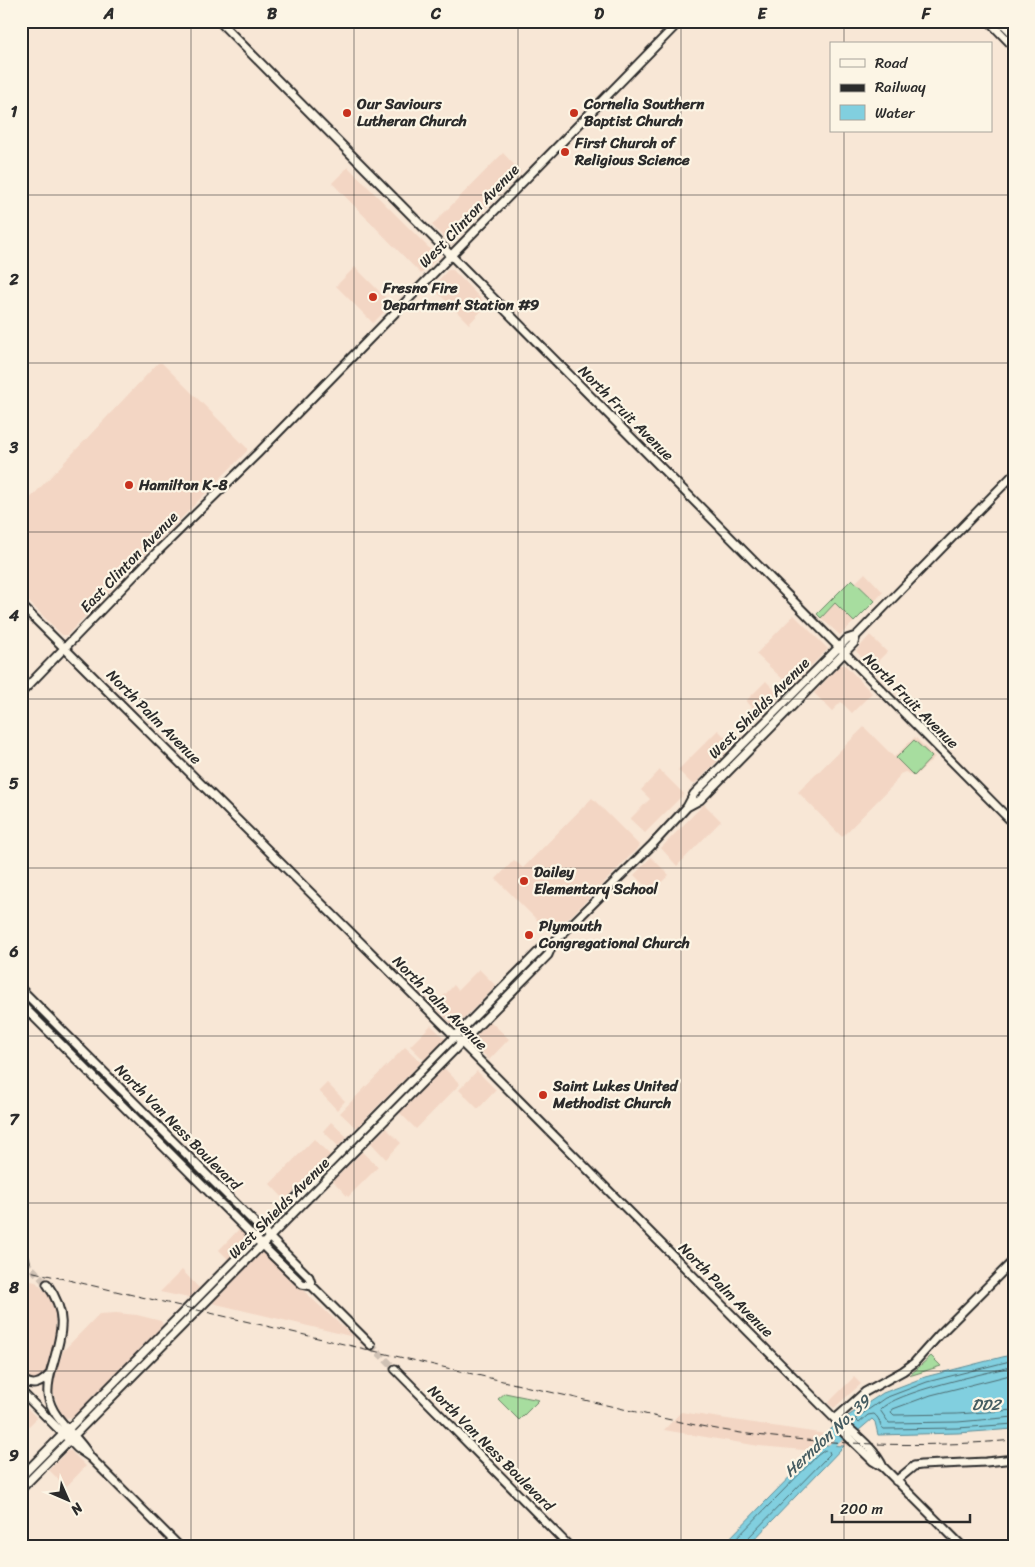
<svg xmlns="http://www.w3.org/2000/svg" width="1035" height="1567" viewBox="0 0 1035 1567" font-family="Sriracha,sans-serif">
	<rect width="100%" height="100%" fill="#f8e7d6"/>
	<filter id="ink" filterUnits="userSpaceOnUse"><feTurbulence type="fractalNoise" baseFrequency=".02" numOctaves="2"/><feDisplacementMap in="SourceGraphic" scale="10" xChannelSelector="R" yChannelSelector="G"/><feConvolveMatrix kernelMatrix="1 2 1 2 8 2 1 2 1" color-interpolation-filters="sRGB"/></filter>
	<g filter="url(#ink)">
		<path fill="#f3d6c4" d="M503 153 521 172 450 244 432 225Z
			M348 167 438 257 421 274 332 183Z
			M355 267 392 304 373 323 336 286Z
			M448 270H453L487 305 469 324 432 287Z
			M158 363H162L247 448V451L67 635H62L21 594V508Z
			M865 573 883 592 875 601 856 582Z
			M835 603 854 622 840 635 821 618Z
			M794 615 828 649 790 686 756 654Z
			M870 635 887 652 871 668 856 651Z
			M840 665H845L872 693 852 713 841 702 832 711 814 693Z
			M766 681 780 696 761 716 746 701Z
			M864 727 894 757 915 737 935 757 915 776 905 772 900 774 894 784 842 837 798 792Z
			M718 730 732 744V746L695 784H692L678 770Z
			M660 770 684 794 645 833 630 819 650 799 641 790Z
			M592 798 640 846 564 923 550 933 496 879 514 860 523 868Z
			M704 804 721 821 677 866 661 848Z
			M651 857 669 875 651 892 634 875Z
			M479 969 496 986 457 1025 454 1026 434 1006 454 985 458 990Z
			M490 1021 509 1039 489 1060 472 1041Z
			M431 1025 445 1039 424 1060 410 1046Z
			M405 1047 421 1062 357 1127H355L340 1113Z
			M444 1068 460 1084 416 1129 400 1113Z
			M477 1071 496 1090 478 1109 459 1090Z
			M327 1083 345 1101 337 1110 319 1091Z
			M331 1122 347 1137 338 1146 323 1131Z
			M386 1128 401 1143 386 1159 371 1143Z
			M314 1139 330 1155 285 1200 270 1184Z
			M362 1152 378 1167 348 1197 333 1181Z
			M241 1227 249 1236V1239L228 1259 219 1250Z
			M262 1252H266L309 1296 354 1337 212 1303Z
			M182 1270 199 1288 189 1298 160 1292Z
			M21 1279 36 1282 49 1296 55 1312V1336L54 1345 45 1372 40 1379 34 1381 28 1380 21 1374Z
			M116 1313 137 1315 161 1321 163 1325 73 1417 65 1418 58 1407 53 1390 54 1378 63 1351 99 1314Z
			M854 1377 861 1384 834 1408 828 1403Z
			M21 1402 37 1418 21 1434Z
			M681 1412 826 1434 827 1439 845 1440 853 1446 824 1445 815 1451 759 1446 664 1430Z
			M67 1451H71L86 1466 66 1487 49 1470Z"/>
		<path fill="#a7dd9f" stroke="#698465" d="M852 579 875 601 854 622 835 603 821 618 817 614Z
			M914 740 932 757 914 776 896 758Z
			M931 1356 941 1366 909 1376Z
			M505 1393 539 1400 519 1420 498 1399Z"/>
		<path fill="#81cfdf" stroke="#5f8d97" d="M1014 1354V1429L958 1433 878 1435 875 1422 872 1419 858 1431 848 1421V1416L883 1393 925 1377Z
			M833 1427 845 1440 827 1439 826 1434Z
			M824 1445 844 1446 748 1546H722L815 1451Z"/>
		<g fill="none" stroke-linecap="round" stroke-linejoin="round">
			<path stroke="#4d6d73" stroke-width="1" d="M1014 1360 927 1382 885 1398 855 1419 859 1423 868 1415 874 1414C881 1419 879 1426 884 1429L958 1428 1014 1424
				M1014 1366C988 1373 894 1392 880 1410L889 1423 958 1422 1014 1417
				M1014 1374 931 1395 893 1409 891 1412 894 1415 957 1414 1014 1410
				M729 1546 818 1455 825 1450 829 1451 830 1454 746 1540 745 1546"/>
			<path stroke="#81cfdf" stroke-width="5" d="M828 1449 842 1436"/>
			<path stroke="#cfc1b4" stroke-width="7" stroke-dasharray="7 3.5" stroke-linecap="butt" d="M25 1261 47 1284
				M371 1345 395 1369"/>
			<g stroke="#2b2b2b" stroke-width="11">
				<path id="secondary" d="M219 21 1014 824
					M989 21 1014 47
					M1000 21 1014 35
					M21 605 488 1069 835 1419 838 1423 839 1428 873 1461 883 1467 962 1546
					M21 693 158 551 258 453 680 21
					M687 807 700 800 854 643 856 636 1014 474
					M21 989 309 1277 312 1286
					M21 1004 266 1249 302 1284 312 1286 371 1345
					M21 1258 25 1261
					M47 1284C68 1313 62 1332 53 1364 50 1374 47 1384 48 1395 52 1420 77 1434 89 1455
					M395 1369 569 1546
					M21 1378C32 1389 42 1383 50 1374
					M21 1391 77 1448 90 1457 179 1546
					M835 1419 865 1392 903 1371 914 1363 939 1335 1014 1260
					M838 1423H843C857 1436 875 1449 883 1467
					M21 1477 542 948 553 943
					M896 1481 914 1466 921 1465 986 1462 1014 1459
					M21 1489 548 955 553 943 651 846 687 807 694 794 847 639 856 636"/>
			</g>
			<use href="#secondary" stroke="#fcf5e5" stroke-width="7"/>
			<path stroke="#2b2b2b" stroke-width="1" stroke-dasharray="8 4" stroke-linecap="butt" d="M21 1269 662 1418C690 1424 719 1430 748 1434 836 1445 925 1448 1014 1440"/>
		</g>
	</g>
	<path fill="none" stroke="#2b2b2b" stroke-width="1" stroke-opacity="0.55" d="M191 21V1546M354 21V1546M518 21V1546M681 21V1546M844 21V44M844 131V1546M21 195H1014M21 363H1014M21 532H1014M21 699H1014M21 868H1014M21 1036H1014M21 1203H1014M21 1371H1014"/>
	<g fill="#c8321e" stroke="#fcf5e5" stroke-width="2">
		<circle cx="347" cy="113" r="5"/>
		<circle cx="574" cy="113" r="5"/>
		<circle cx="565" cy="152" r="5"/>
		<circle cx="373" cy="297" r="5"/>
		<circle cx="129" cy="485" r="5"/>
		<circle cx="524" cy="881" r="5"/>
		<circle cx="529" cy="935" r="5"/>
		<circle cx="543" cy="1095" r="5"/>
	</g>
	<g text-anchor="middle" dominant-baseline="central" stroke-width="4.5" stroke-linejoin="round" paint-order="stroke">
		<g font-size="15" font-weight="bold" fill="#2b2b2b" stroke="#fcf5e5" text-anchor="start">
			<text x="357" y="104">Our Saviours<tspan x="357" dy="17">Lutheran Church</tspan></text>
			<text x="584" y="104">Cornelia Southern<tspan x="584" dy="17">Baptist Church</tspan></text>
			<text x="575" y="143">First Church of<tspan x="575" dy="17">Religious Science</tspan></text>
			<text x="383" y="288">Fresno Fire<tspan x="383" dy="17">Department Station #9</tspan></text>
			<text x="139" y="485">Hamilton K-8</text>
			<text x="534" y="872">Dailey<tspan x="534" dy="17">Elementary School</tspan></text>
			<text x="539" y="926">Plymouth<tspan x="539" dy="17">Congregational Church</tspan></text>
			<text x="553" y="1086">Saint Lukes United<tspan x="553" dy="17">Methodist Church</tspan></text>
		</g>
		<g font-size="15" fill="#2b2b2b" stroke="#fcf5e5">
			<text transform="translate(469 216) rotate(-46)">West Clinton Avenue</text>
			<text transform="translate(626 413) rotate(45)">North Fruit Avenue</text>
			<text transform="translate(129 562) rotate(-46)">East Clinton Avenue</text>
			<text transform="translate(911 701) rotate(45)">North Fruit Avenue</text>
			<text transform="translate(759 708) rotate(-45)">West Shields Avenue</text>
			<text transform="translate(154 717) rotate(45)">North Palm Avenue</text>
			<text transform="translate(440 1003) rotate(45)">North Palm Avenue</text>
			<text transform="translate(178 1127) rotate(45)">North Van Ness Boulevard</text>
			<text transform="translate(279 1208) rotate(-45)">West Shields Avenue</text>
			<text transform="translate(726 1290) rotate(45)">North Palm Avenue</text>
			<text transform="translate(491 1448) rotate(45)">North Van Ness Boulevard</text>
		</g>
		<g font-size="16" font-style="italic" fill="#455c61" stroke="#fcf5e5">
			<text x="986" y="1404">DD2</text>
			<text transform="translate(827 1436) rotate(-43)">Herndon No. 39</text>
		</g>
	</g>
	<rect width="1035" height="1567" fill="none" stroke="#fcf5e5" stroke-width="55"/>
	<rect x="830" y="42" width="162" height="90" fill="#fcf5e5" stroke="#a8a49b"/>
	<rect x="840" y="59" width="25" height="8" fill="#fcf5e5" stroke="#a8a49b"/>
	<text x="875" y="68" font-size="15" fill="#2b2b2b">Road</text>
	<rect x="840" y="84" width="25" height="8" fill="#2b2b2b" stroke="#a8a49b"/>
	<text x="875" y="92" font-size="15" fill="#2b2b2b">Railway</text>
	<rect x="840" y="105" width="25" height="15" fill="#81cfdf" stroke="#a8a49b"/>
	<text x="875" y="118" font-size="15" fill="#2b2b2b">Water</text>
	<g transform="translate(68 1500) rotate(135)" stroke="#fcf5e5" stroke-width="4" paint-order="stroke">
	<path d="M0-4L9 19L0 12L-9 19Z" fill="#2b2b2b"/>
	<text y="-8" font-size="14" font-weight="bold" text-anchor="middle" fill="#2b2b2b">N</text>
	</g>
	<path d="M832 1514v8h138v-8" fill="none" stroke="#2b2b2b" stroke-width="2.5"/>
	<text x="840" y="1514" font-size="15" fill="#2b2b2b" stroke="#fcf5e5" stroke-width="4" paint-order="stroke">200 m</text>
	<rect x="28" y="28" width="980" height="1512" fill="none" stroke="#2b2b2b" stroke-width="2"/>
	<g font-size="16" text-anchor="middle" font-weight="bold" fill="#2b2b2b">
		<text x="109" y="19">A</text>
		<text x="272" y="19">B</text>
		<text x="436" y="19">C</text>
		<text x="599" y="19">D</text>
		<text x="762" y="19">E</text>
		<text x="926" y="19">F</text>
		<text x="14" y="117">1</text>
		<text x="14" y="285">2</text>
		<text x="14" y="453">3</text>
		<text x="14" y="621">4</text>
		<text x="14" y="789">5</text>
		<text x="14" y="957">6</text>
		<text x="14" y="1125">7</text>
		<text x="14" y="1293">8</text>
		<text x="14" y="1461">9</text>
	</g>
</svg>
